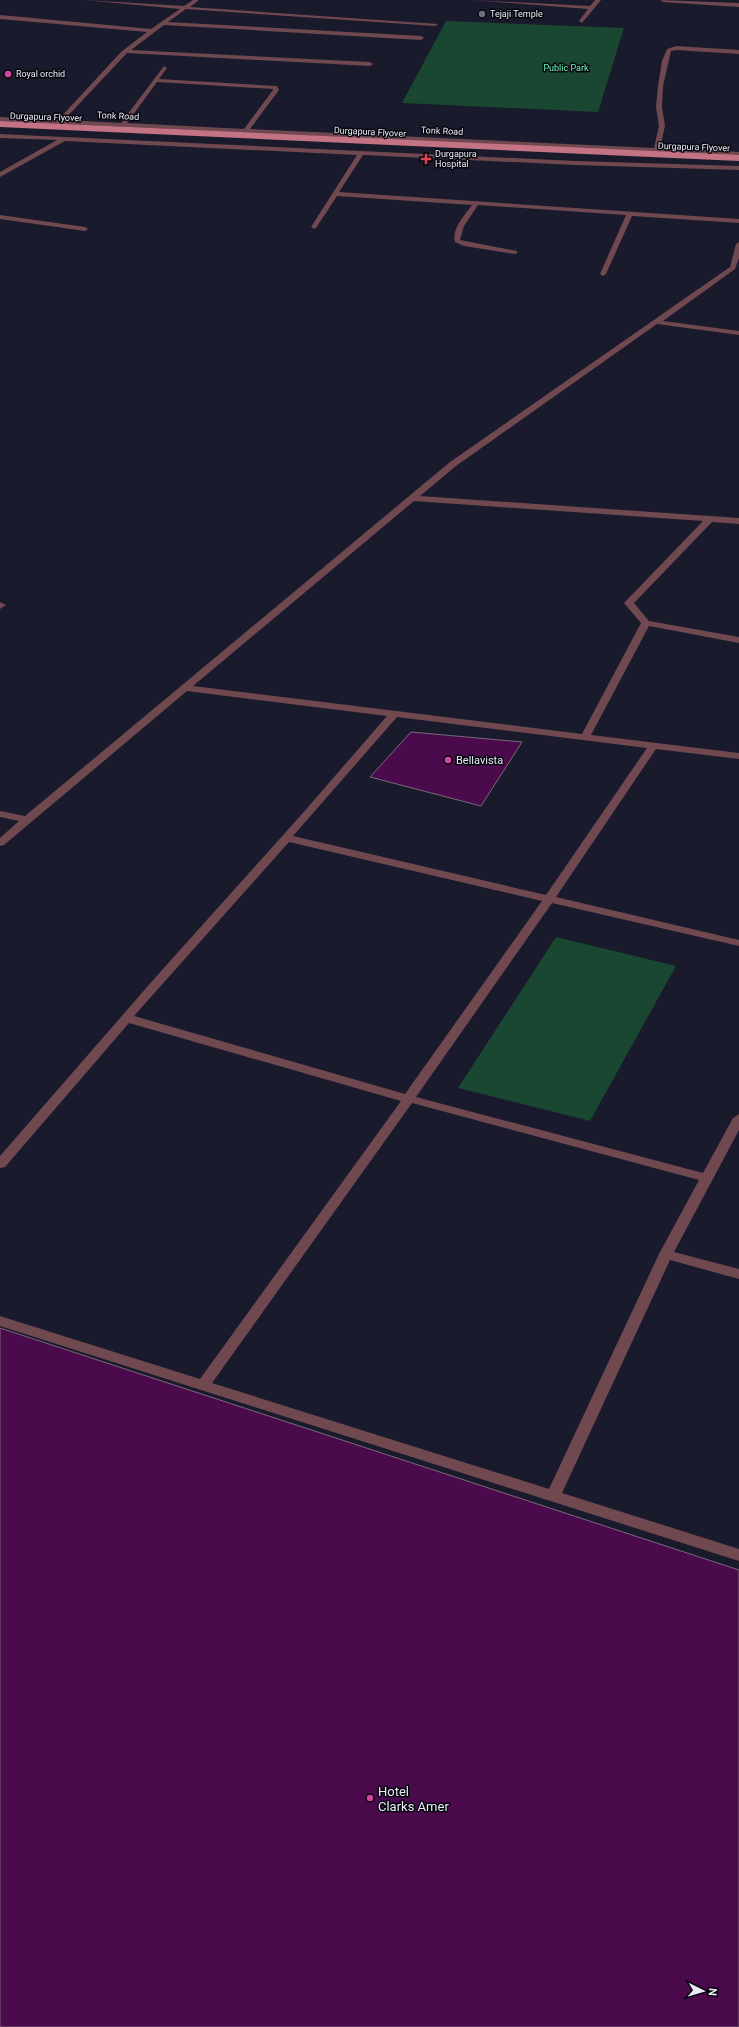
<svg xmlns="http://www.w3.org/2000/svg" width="739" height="2027" viewBox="0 0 739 2027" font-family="Roboto,sans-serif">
	<rect width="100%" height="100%" fill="#191a2c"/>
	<path fill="#1a4732" d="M446 21 624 28 598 112 402 103Z
		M556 937 676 966 590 1121 458 1088Z"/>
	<path fill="#4b0a4b" stroke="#7b697a" d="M411 732 522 742 481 806 370 777Z
		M0 1328 739 1570V2027H0Z"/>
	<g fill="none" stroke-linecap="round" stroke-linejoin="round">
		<path fill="#704850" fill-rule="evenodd" d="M84 0 184 6 193 0H199L190 7 438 24 435 26 186 9 168 22 421 36 424 38 421 40 164 25 131 50 370 62 373 64 370 66 127 53 64 120 121 123 164 66 167 68 159 79 277 86 279 90 250 129 654 148 659 126 656 107 658 86 662 61 667 49 676 46 739 50V54L676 50 671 51 663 86 662 107 665 126 660 148 739 152V156L0 121V117L58 120 121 52 147 32 0 19V15L151 29 180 9ZM157 82 273 89V90L244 129 127 123Z
			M471 0 590 6 595 0H601L582 23 579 21 588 9Z
			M660 0 739 3V7L663 2Z
			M0 134 576 161 739 166V170L576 165 363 155 339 192 739 219V223L632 216 606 274 603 276 600 274 626 215 478 205 464 226 460 240 517 251V253L515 254 464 246 455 242C451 229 465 215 472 205L337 196 316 228 314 229 311 227 357 155 65 141 0 177V172L57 140 0 138Z
			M0 215 85 227 88 229 85 231 0 219Z
			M739 242V258L735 269 663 321 739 331V335L657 324 456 466 420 496 739 518V524L712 522 634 603 649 621 739 637V643L649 626 591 735 739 753V759L656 749 556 897 739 940V946L552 903 416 1097 703 1173 733 1118 739 1114V1130L674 1252 739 1269V1279L670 1260 562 1493 739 1549V1561L0 1326V1316L200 1379 401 1101 129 1023 5 1167 0 1168V1156L154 979 302 814 387 716 187 691 4 845 0 846V838L19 821 0 817V811L25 816 450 462 730 267 736 244ZM414 501 703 521 624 603 641 623 582 734 193 686ZM397 717 647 748 546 895 293 836ZM289 842 542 901 405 1094 134 1016ZM412 1103 699 1180 659 1254 549 1489 212 1383Z
			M0 602 6 605 0 609Z"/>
		<path stroke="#c47384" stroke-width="6" d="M0 124 739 158"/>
	</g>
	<circle fill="#6b7280" stroke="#06060d" stroke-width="1.5" cx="482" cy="14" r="4"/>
	<g fill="#d1479c" stroke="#06060d" stroke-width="1.5">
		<circle cx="8" cy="74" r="4"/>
		<circle cx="448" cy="760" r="4"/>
		<circle cx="370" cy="1798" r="4"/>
	</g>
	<path fill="#e0444e" stroke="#06060d" stroke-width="1.5" d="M424 153h4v4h4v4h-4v4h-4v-4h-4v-4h4z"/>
	<g text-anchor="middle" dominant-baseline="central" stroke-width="3" stroke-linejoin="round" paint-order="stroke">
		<g font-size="9" fill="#eaebf8" stroke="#06060d" text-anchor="start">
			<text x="490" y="14">Tejaji Temple</text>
			<text x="16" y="74">Royal orchid</text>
			<text x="435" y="154">Durgapura<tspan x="435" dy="10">Hospital</tspan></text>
		</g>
		<g font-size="9" fill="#72fdbd" stroke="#06060d">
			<text x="566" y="68">Public Park</text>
		</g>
		<g font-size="9" fill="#eaebf8" stroke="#06060d">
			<text transform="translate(118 116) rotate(3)">Tonk Road</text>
			<text transform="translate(46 117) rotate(2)">Durgapura Flyover</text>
			<text transform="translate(442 131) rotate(3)">Tonk Road</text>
			<text transform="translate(370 132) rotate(3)">Durgapura Flyover</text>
			<text transform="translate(694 147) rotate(2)">Durgapura Flyover</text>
		</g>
		<g font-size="11" fill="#eaebf8" stroke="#06060d" text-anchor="start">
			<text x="456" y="760">Bellavista</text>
		</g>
		<g font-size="13" fill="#eaebf8" stroke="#06060d" text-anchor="start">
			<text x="378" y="1791">Hotel<tspan x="378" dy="15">Clarks Amer</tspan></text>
		</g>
	</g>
	<g transform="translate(703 1991) rotate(95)" stroke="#06060d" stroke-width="3" paint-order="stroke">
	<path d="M0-3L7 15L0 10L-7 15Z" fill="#eaebf8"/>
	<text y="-6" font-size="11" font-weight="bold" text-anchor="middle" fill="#eaebf8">N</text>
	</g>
</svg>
